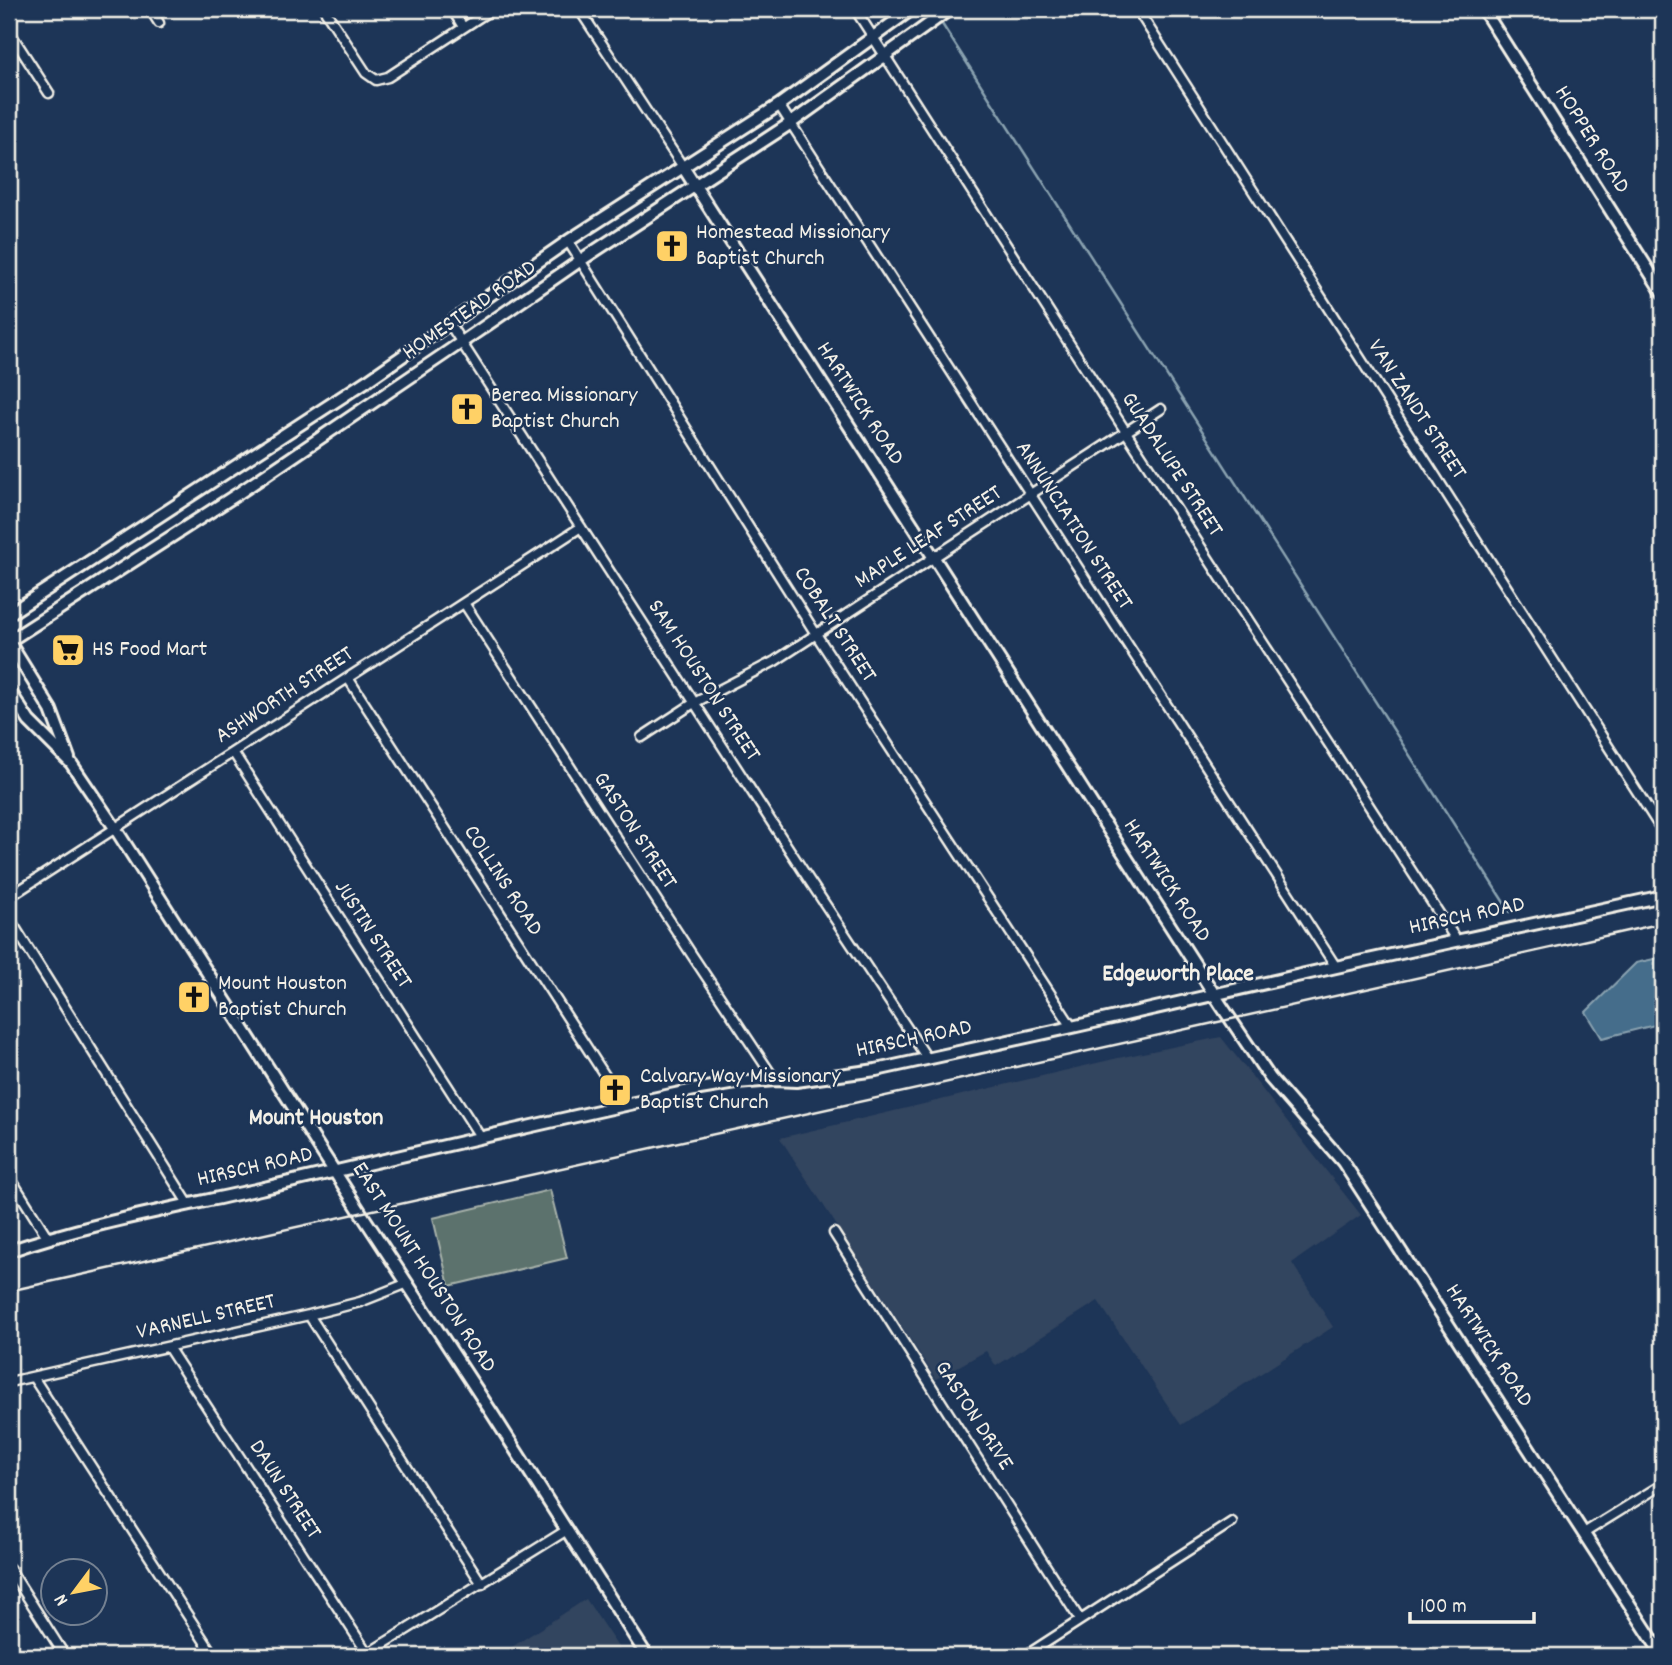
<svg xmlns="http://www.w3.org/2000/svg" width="1672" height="1665" viewBox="0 0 1672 1665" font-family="Dekko,sans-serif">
	<rect width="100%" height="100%" fill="#1d3557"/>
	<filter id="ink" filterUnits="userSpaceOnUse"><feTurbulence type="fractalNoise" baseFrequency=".0143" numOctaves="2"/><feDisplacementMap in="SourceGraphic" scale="14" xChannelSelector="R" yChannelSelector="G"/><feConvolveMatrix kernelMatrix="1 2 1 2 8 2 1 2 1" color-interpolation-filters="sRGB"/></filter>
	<g filter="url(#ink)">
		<path fill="#32445e" d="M1221 1037 1361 1215 1292 1263 1333 1327 1181 1425 1098 1301 996 1366 986 1351 936 1379 780 1138 1118 1058Z
			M586 1599 624 1656H498Z"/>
		<path fill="#5c726d" stroke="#a8b2aa" stroke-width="2" d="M550 1190 567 1258 449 1286 433 1218Z"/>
		<path fill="#446d8b" stroke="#8aa2b0" stroke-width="2" d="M1663 957V1023L1602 1038 1586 1012 1636 963Z"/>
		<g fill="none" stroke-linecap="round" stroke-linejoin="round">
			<path stroke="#8aa2b0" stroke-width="2.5" d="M942 24 1510 912"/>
			<g stroke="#f4f1e8" stroke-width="13">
				<path id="street" d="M150 9 159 23
					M324 9 366 73 376 80 388 77 492 9
					M452 9 463 27
					M579 9 683 167
					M855 9 1126 432 1457 941
					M1137 9 1663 832
					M9 31 49 93
					M779 105 1336 967
					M568 241 816 634 1072 1027
					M449 323 809 880 927 1058
					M464 603 692 955 775 1080
					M348 678 624 1105
					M642 737 694 703 775 661 1161 409
					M233 752 481 1138
					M9 897 581 527
					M9 918 189 1205
					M9 1176 48 1238
					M834 1233 1080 1620
					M309 1315 482 1584
					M168 1347 368 1654
					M33 1377 214 1656
					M9 1382 309 1315 360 1302 408 1283
					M1584 1533 1663 1484
					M9 1568 65 1656
					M364 1656 567 1530
					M1025 1656 1232 1522"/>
			</g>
			<g stroke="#f4f1e8" stroke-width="16">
				<path id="secondary" d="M1483 9 1663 293
					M683 167 1221 1005 1270 1078 1343 1162 1663 1656
					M9 614 368 380 568 241 779 105 912 9
					M9 641 236 495 462 342 581 260 791 123 950 9
					M9 642 51 710 69 758
					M9 690 29 721 71 763 115 828 361 1213 492 1413 647 1656
					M9 1251C90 1223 176 1208 260 1189 405 1155 549 1121 694 1090L736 1083 775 1080 796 1081 876 1070 1072 1027 1336 967 1663 896"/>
			</g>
			<use href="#street" stroke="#1d3557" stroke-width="8"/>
			<use href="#secondary" stroke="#1d3557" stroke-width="10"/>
			<path stroke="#f4f1e8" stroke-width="2.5" d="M9 1291 1663 923"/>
		</g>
	</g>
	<defs>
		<g id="church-square" transform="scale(1.75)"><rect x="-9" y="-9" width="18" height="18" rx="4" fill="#ffd166" stroke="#1d3557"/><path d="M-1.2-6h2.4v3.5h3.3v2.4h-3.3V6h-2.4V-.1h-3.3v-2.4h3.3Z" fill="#111"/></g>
		<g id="supermarket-square" transform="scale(1.75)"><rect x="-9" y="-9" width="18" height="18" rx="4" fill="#ffd166" stroke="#1d3557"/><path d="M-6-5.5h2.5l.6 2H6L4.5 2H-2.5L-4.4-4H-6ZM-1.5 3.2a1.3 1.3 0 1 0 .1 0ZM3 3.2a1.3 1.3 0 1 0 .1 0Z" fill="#111"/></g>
	</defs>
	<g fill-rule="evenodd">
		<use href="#church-square" x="672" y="246"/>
		<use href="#church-square" x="467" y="409"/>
		<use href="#supermarket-square" x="68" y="650"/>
		<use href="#church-square" x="194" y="997"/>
		<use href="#church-square" x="615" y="1090"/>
	</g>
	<g text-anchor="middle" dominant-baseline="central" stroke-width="5" stroke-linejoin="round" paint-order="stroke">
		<g font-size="23" fill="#f4f1e8" stroke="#1d3557">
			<text transform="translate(1591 140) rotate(58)">HOPPER ROAD</text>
			<text transform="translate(470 311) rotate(-35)">HOMESTEAD ROAD</text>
			<text transform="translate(859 404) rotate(57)">HARTWICK ROAD</text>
			<text transform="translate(1416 410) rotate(57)">VAN ZANDT STREET</text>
			<text transform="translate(1171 465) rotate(57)">GUADALUPE STREET</text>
			<text transform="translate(1073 526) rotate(57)">ANNUNCIATION STREET</text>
			<text transform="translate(929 538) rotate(-33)">MAPLE LEAF STREET</text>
			<text transform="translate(834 625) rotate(57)">COBALT STREET</text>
			<text transform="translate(703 681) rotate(57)">SAM HOUSTON STREET</text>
			<text transform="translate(285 696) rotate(-33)">ASHWORTH STREET</text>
			<text transform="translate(634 831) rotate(57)">GASTON STREET</text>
			<text transform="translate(502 881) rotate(57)">COLLINS ROAD</text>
			<text transform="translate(1166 881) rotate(57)">HARTWICK ROAD</text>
			<text transform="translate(1467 917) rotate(-12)">HIRSCH ROAD</text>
			<text transform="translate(372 935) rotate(57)">JUSTIN STREET</text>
			<text transform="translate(914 1040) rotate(-12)">HIRSCH ROAD</text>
			<text transform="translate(255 1168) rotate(-13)">HIRSCH ROAD</text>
			<text transform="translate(423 1268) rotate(57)">EAST MOUNT HOUSTON ROAD</text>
			<text transform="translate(206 1318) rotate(-13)">VARNELL STREET</text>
			<text transform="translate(1488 1346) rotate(57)">HARTWICK ROAD</text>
			<text transform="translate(973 1416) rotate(57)">GASTON DRIVE</text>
			<text transform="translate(284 1490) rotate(57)">DAUN STREET</text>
		</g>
		<g font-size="23" fill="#f4f1e8" stroke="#1d3557" text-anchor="start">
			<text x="696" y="233">Homestead Missionary<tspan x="696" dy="26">Baptist Church</tspan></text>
			<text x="491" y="396">Berea Missionary<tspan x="491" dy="26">Baptist Church</tspan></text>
			<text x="92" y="650">HS Food Mart</text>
			<text x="218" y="984">Mount Houston<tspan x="218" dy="26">Baptist Church</tspan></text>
			<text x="640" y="1077">Calvary Way Missionary<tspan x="640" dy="26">Baptist Church</tspan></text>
		</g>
		<g font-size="24" font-weight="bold" fill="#f4f1e8" stroke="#1d3557">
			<text x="1178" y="975">Edgeworth Place</text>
			<text x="316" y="1119">Mount Houston</text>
		</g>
	</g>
	<rect width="1672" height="1665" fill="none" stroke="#1d3557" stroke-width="35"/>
	<rect x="18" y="18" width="1637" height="1630" fill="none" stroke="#f4f1e8" stroke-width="2.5" filter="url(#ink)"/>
	<g transform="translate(74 1592) rotate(238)"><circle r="33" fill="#1d3557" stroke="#738091" stroke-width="2"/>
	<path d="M0-5L12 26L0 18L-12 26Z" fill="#ffd166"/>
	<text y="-10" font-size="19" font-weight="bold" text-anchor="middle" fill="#f4f1e8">N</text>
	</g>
	<path d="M1410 1612v10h124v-10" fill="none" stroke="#f4f1e8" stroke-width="3.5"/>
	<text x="1420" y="1612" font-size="21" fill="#f4f1e8" stroke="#1d3557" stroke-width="5" paint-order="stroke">100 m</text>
</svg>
